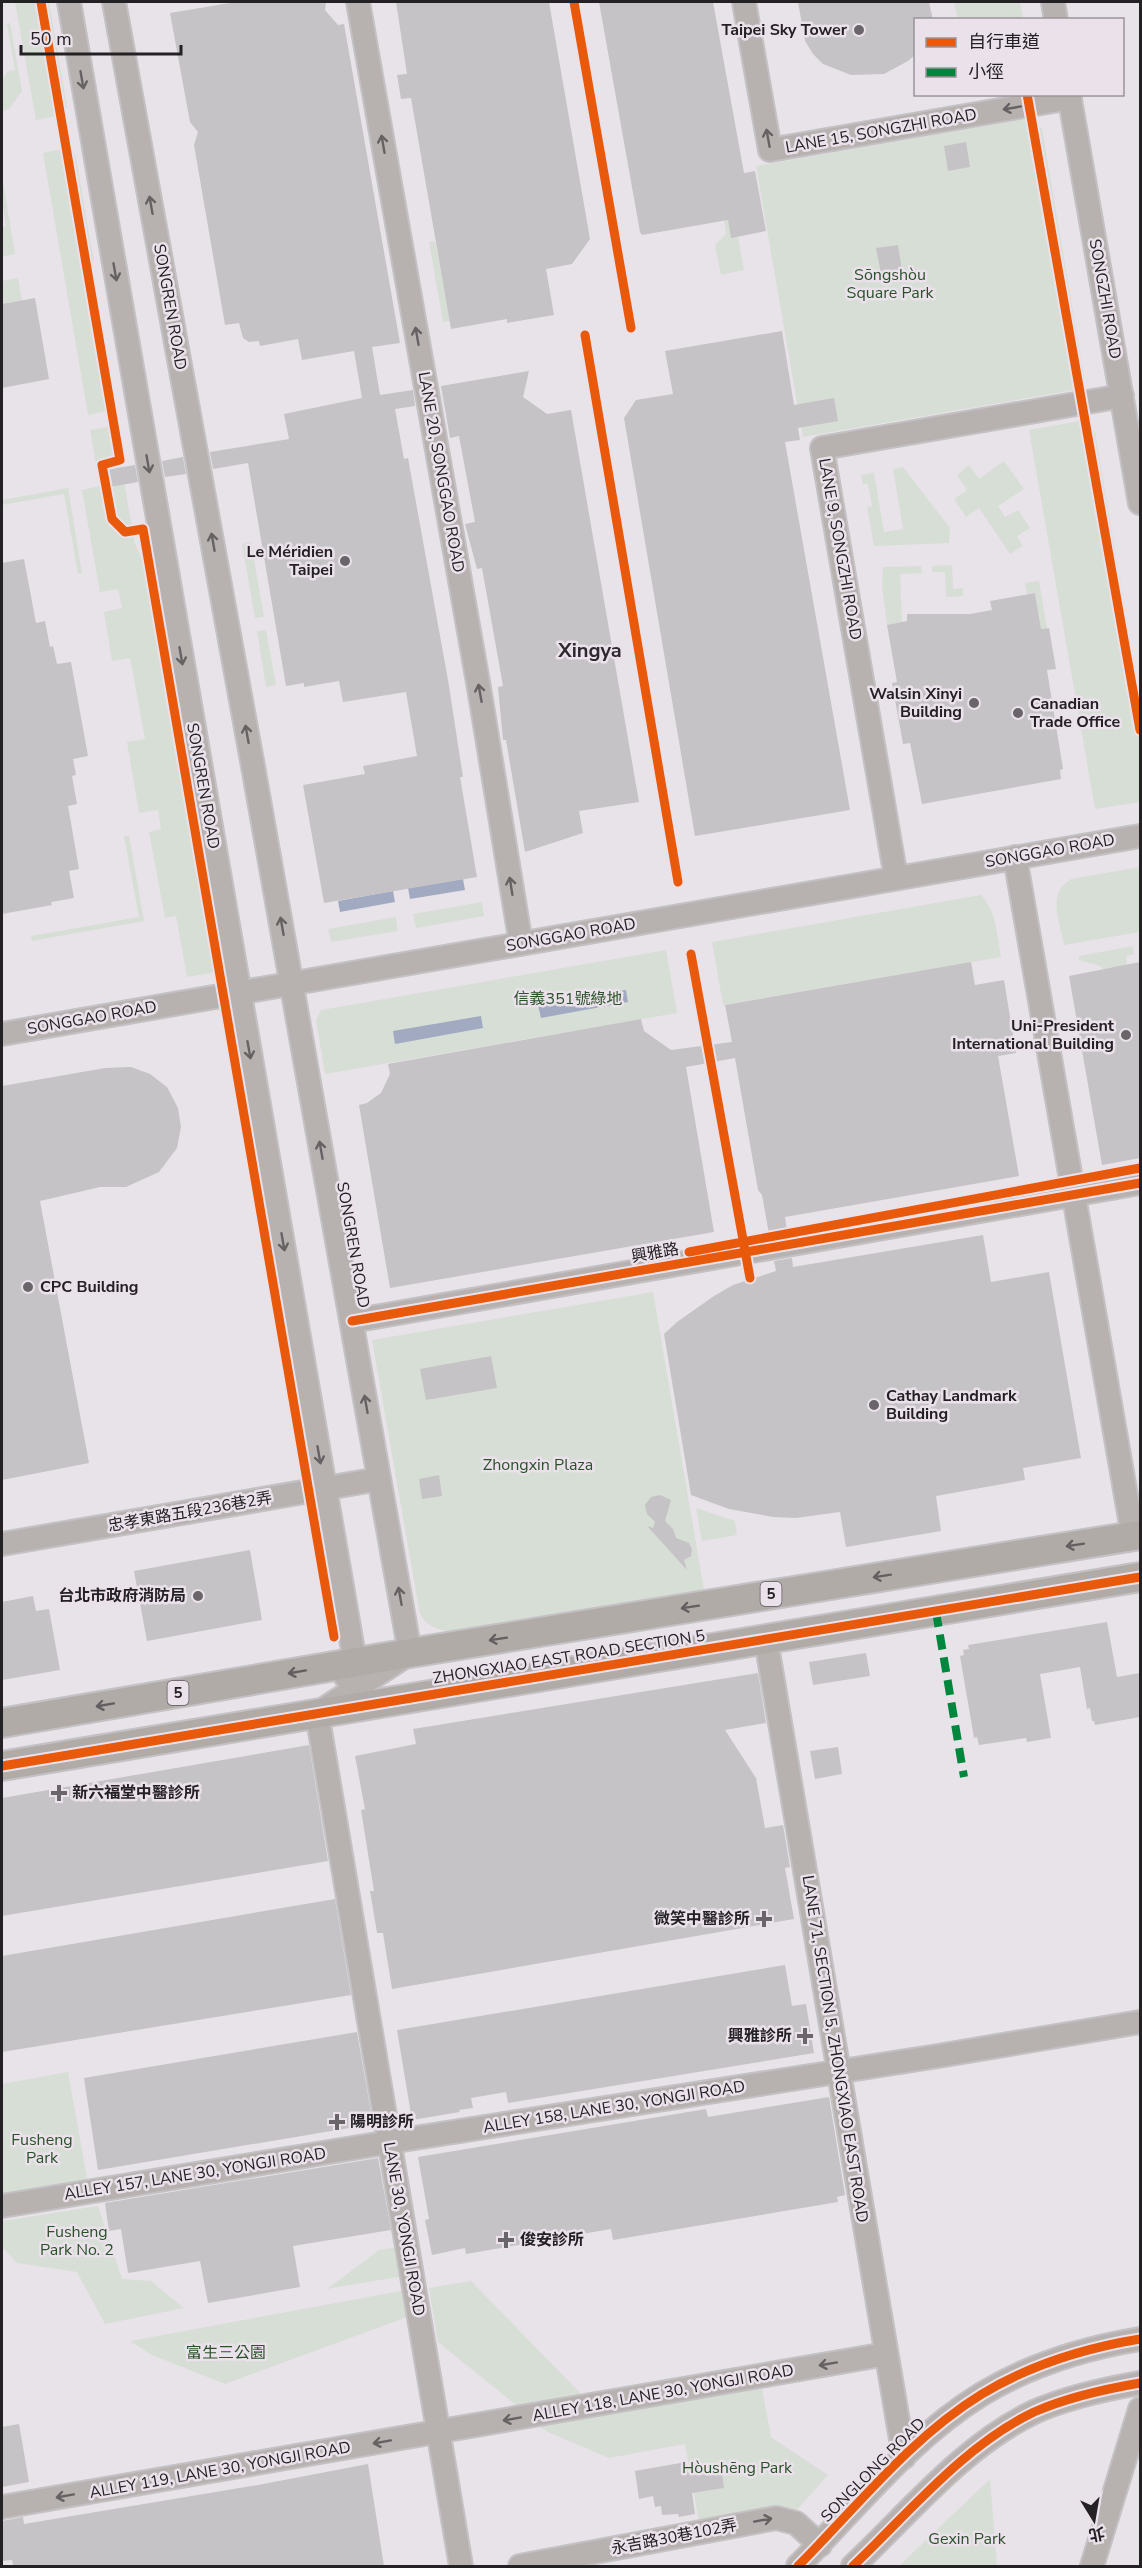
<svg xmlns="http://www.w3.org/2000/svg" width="1142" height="2568" viewBox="0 0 1142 2568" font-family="'Nunito Sans','Noto Sans TC',sans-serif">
	<rect width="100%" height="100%" fill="#e8e3e8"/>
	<path fill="#d7ded6" d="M15 2H49L67 107 62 115 36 120Z
		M954 2H1020L1023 19H958Z
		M10 23 22 91 9 109 2 111V80L8 71 15 70 7 24Z
		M1025 119 1042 129 1084 376 1074 390 803 437 756 166Z
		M67 148 72 150 76 157 91 246 94 259 90 282 111 410 88 415 43 153Z
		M2 176 15 254 2 257V227L6 226 2 200Z
		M728 219 731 237H738L744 270 721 275 715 245 726 234 724 220Z
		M435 241 446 298 505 311 443 322 429 242Z
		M18 278 22 300 2 304V281Z
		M1080 421 1095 432 1140 696V802L1095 809 1029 430Z
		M114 426 135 544 148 572 217 965 212 973 187 977 176 916 165 918 149 832 161 829 158 810 139 813 127 742 145 739 130 658 112 661 104 612 122 608 118 589 100 592 82 490 100 486 90 430Z
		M1004 461 1024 489 998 506 1005 517 1018 510 1030 528 1017 536 1023 546 1010 554 979 508 966 517 954 499 967 490 957 475 969 465 979 479Z
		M903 467 950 528 949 543 874 546 867 507 872 506 868 484H863L861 475 874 473 884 532 903 529 893 469Z
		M68 488 82 573 78 574 64 494 2 505V500Z
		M251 542 264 617 255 618 242 544Z
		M952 565 953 589 963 588V596L946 597 945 572H932V566Z
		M921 566 922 573 900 574 902 622 887 625 882 585 883 567Z
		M1039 581 1047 628 1041 629 1035 593 1027 594 1025 583Z
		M266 630 276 685 266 687 257 631Z
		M124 836H129L144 921 32 941 31 936 139 917Z
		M1140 867V932L1064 945C1060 922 1046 894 1071 879Z
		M981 895C997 912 997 935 1001 957L723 1005 712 942Z
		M482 902 484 916 416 928 413 914Z
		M396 917 398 931 331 942 328 929Z
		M1133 946 1134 954 1126 956 1127 965 1110 975 1100 966 1079 960V956Z
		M666 950 677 1013 325 1074 316 1020 321 1010Z
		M653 1292 704 1590 451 1631C436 1630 423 1625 419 1609L372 1340Z
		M696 1508 735 1521 737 1535 702 1541Z
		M68 2072 88 2184 2 2197V2084Z
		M98 2206 122 2279 151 2281 184 2308 105 2324 77 2272 17 2263 2 2247V2221Z
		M399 2247 404 2276 327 2289 379 2250Z
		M471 2281 586 2399 522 2410 438 2342 429 2288Z
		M406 2290 410 2316 225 2384 152 2355 130 2341Z
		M761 2383 771 2437 828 2475 794 2513 782 2508 699 2522 685 2444 609 2458 550 2433 530 2422Z
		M990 2479 997 2566H899Z"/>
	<path fill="#a1aac1" d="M463 879 465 890 410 899 408 888Z
		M393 891 395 902 340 912 338 901Z
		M626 990 628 1002 541 1018 538 1005Z
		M481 1016 483 1028 395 1044 393 1031Z"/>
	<path fill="#c5c3c6" d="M236 2H326L325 10 338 25 344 24 400 343 372 347 380 395 413 390 415 406 395 409 404 459 408 458 448 680 463 777H460L477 877 324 903 303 785 365 774 363 766 417 756 406 692 343 702 339 681 304 687V683L286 686 248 463 213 469 210 452 289 439 284 414 362 398 354 351 302 360 298 339 260 346 259 341 249 342 243 338 239 323 225 325 194 145 198 132 190 122 170 13Z
		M396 2H549L590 239 572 264 546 269 554 315 507 323V319L451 329 411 98 401 99 397 75 407 74Z
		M599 2H713L744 173 755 171 766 231 731 238 728 220 642 235 640 232Z
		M798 2H929L933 20H915V55L908 61 884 74 851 75 823 64 813 54 805 41Z
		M966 142 970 167 948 171 944 146Z
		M898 245 902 270 881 274 876 248Z
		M35 298 49 379 2 388V304Z
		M782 331 794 405 834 398 838 421 798 428 800 440 785 442 850 810 695 836 624 418 636 400 673 394 665 351Z
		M529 371 523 397 547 414 571 410 639 802 579 811 583 833 525 852 506 740H503L498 687 503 686 482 568 477 569 465 524 475 522 459 436 450 438 441 386Z
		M183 457 186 474 165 477 162 461Z
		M135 465 138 482 104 488 101 471Z
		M24 559 36 623 45 621 50 647 53 646 57 664 71 662 88 756 73 759 76 775 72 776 77 804 68 806 79 869 69 871 74 898 51 902 52 905 2 914V563Z
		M1035 593 1041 629 1049 628 1056 669 1047 670 1063 769 1060 770 1061 779 922 804 910 743 903 744 892 683 897 682 887 625 907 621V614H970L992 610 990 601Z
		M971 962 975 985 1004 980 1016 1053 998 1056 1019 1176 785 1217 787 1231 769 1234 762 1195 758 1190 735 1058 686 1067 714 1232 390 1288 359 1105 367 1103 381 1093 390 1074 388 1064 641 1019 644 1031 671 1050 732 1042 725 1005Z
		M1140 962V1158L1102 1165 1069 976Z
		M131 1067 150 1074 167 1087 178 1108 181 1127 177 1148 159 1172 126 1187H100L40 1201 89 1463 2 1480V1086L105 1068Z
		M983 1235 991 1282 1049 1272 1081 1458 1023 1468 1025 1480 936 1496 941 1531 846 1547 840 1512 796 1518 773 1517 729 1509 691 1495 664 1334 677 1322 714 1296 733 1285 776 1271 774 1261 792 1258 793 1267Z
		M491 1356 497 1388 426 1400 420 1369Z
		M439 1475 442 1496 422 1499 419 1479Z
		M660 1495 671 1500 665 1521 673 1529 676 1538 689 1543 692 1549 691 1556 684 1560 687 1570 647 1526 653 1528 655 1522 647 1514 645 1505 651 1497Z
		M250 1550 262 1620 147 1641 134 1571Z
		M33 1596 36 1611 49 1609 60 1670 2 1680V1602Z
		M1107 1622 1117 1677 1140 1673V1717L1095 1725 1094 1721H1092L1090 1708 1087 1709 1080 1667 1040 1674 1051 1738 1027 1742 1026 1738 979 1745 977 1737 974 1738 960 1656 964 1655 963 1650 969 1649 968 1645Z
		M866 1653 870 1676 813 1685 809 1662Z
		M758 1673 766 1723 725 1730 756 1778 765 1828 783 1825 790 1867 785 1868 794 1919 392 1989 383 1933H377L370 1891H374L361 1810 365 1809 355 1756 416 1744 413 1729Z
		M309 1745 328 1861 2 1916V1798Z
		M838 1747 842 1774 815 1779 810 1751Z
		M335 1899 351 1995 2 2052V1956Z
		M785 1965 792 2006 806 2004 814 2053 508 2103 506 2092 471 2098 473 2108 459 2110 460 2112 412 2120 397 2030Z
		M357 2032 373 2124 98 2170 84 2078Z
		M829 2097 845 2195 837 2197 838 2202 613 2240 611 2229 466 2254 465 2248 432 2255 425 2220 429 2219 418 2157 706 2109 708 2117Z
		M378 2158 391 2230 293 2246 300 2287 208 2303 200 2261 128 2273 121 2229 109 2231 105 2203Z
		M19 2424 29 2482 2 2487V2427Z
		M686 2462 688 2473 721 2467 724 2488 692 2493 695 2514 679 2517 678 2514 662 2515 661 2506 655 2507 653 2496 639 2499 635 2471Z
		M368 2464 384 2566H13L12 2560 2 2561V2521L23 2517 24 2524 258 2485Z"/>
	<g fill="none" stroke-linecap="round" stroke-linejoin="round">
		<g stroke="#c4c1c4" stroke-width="26">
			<path id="minor" d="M69 2 355 1662 345 1676
				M114 2 254 772 410 1653 321 1711
				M358 2 479 688 521 944
				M744 2 770 150 1070 98
				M1053 2 1056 20
				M1069 94 1140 503
				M1015 857 1133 1536
				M896 878 822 448 1122 396
				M2 1034 1140 836
				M352 1321 1140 1183
				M2 1544 379 1479
				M766 1640 904 2457
				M317 1713 461 2566
				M2 2206 402 2140 938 2056 1140 2022
				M2 2507 886 2354
				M520 2566 776 2518 796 2523 820 2545
				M798 2566C856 2508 910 2438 982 2394 1030 2365 1085 2348 1140 2339
				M853 2566C909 2513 963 2446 1034 2412 1068 2397 1105 2389 1140 2383
				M1092 2566 1140 2409"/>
		</g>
		<g stroke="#c4c1c4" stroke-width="32">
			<path id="major" d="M2 1723 410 1653 1140 1535
				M2 1766 1140 1577"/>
		</g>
		<use href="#minor" stroke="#b7b2b0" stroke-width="22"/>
		<use href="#major" stroke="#b1aba8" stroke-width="28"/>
		<path stroke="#00873e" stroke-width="8" stroke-dasharray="15 8" stroke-linecap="butt" d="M936 1612 964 1777"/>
		<g stroke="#eae1ea" stroke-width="13">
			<path id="cycleway" d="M41 2 120 460 102 465 112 519 125 532 143 529 334 1637
				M574 2 631 328
				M1027 94 1140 730
				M585 335 678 882
				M691 954 750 1278
				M689 1252 1140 1168
				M352 1321 1140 1183
				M2 1766 1140 1577
				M798 2566C856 2508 910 2438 982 2394 1030 2365 1085 2348 1140 2339
				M853 2566C909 2513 963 2446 1034 2412 1068 2397 1105 2389 1140 2383"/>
		</g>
		<use href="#cycleway" stroke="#e8590c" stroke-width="9"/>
	</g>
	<defs><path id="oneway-shaft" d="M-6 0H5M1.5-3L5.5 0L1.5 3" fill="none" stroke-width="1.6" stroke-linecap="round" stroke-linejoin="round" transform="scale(1.5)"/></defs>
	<g stroke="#666264">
		<use href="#oneway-shaft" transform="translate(82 80) rotate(80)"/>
		<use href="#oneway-shaft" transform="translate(1012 108) rotate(170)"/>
		<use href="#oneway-shaft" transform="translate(768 138) rotate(-100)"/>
		<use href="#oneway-shaft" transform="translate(383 144) rotate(-100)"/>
		<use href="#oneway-shaft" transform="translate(151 205) rotate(-100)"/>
		<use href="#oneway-shaft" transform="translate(115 272) rotate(80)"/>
		<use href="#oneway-shaft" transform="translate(417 336) rotate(-100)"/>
		<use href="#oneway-shaft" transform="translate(148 464) rotate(80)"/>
		<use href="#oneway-shaft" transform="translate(213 542) rotate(-100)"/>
		<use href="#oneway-shaft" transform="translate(181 656) rotate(80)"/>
		<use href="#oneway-shaft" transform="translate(480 693) rotate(-100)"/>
		<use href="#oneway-shaft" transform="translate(247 734) rotate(-100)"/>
		<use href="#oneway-shaft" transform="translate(511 886) rotate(-99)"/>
		<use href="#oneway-shaft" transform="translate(282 926) rotate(-100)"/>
		<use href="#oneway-shaft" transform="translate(249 1050) rotate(80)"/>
		<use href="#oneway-shaft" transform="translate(321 1150) rotate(-100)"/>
		<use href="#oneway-shaft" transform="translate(283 1242) rotate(80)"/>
		<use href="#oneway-shaft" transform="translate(366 1404) rotate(-100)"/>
		<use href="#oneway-shaft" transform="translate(319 1455) rotate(80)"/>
		<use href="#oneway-shaft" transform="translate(400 1596) rotate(-100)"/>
		<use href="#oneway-shaft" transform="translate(828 2364) rotate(170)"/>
		<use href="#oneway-shaft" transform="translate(512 2419) rotate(170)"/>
		<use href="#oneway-shaft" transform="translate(382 2442) rotate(170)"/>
		<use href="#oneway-shaft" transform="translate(65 2496) rotate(170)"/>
		<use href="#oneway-shaft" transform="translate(763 2520) rotate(-10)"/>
	</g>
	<g stroke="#635f60">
		<use href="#oneway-shaft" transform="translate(1075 1545) rotate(171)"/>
		<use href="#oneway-shaft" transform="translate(882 1576) rotate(171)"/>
		<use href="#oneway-shaft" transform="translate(690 1607) rotate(171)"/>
		<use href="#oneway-shaft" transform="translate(498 1639) rotate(171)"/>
		<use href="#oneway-shaft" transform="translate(297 1672) rotate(170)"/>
		<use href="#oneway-shaft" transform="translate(105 1705) rotate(170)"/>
	</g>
	<g fill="#696569" stroke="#eae1ea" stroke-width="2">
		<circle cx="859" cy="30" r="6"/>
		<circle cx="345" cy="561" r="6"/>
		<circle cx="974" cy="703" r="6"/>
		<circle cx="1018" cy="713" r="6"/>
		<circle cx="1126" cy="1035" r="6"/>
		<circle cx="28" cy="1287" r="6"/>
		<circle cx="874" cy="1405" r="6"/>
		<circle cx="198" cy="1596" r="6"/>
		<path d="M56 1784h6v6h6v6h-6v6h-6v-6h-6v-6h6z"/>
		<path d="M761 1910h6v6h6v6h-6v6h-6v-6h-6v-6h6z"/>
		<path d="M802 2027h6v6h6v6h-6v6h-6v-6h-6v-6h6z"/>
		<path d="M334 2113h6v6h6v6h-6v6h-6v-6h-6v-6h6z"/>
		<path d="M503 2231h6v6h6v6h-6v6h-6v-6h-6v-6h6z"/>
	</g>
	<g text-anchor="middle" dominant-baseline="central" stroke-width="5" stroke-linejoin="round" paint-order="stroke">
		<g fill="#eae1ea" stroke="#5f5b60" stroke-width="1.5">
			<rect x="760.5" y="1582" width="21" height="24" rx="4.5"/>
			<rect x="167.5" y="1681" width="21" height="24" rx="4.5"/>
		</g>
		<g font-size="15" font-weight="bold" fill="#242125">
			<text x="771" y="1594">5</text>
			<text x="178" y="1693">5</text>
		</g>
		<g font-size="16" font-weight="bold" fill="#242125" stroke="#eae1ea" text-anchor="end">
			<text x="847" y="30">Taipei Sky Tower</text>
			<text x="333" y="552">Le Méridien<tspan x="333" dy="18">Taipei</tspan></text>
			<text x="962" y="694">Walsin Xinyi<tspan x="962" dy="18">Building</tspan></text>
			<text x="1030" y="704" text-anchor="start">Canadian<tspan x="1030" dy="18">Trade Office</tspan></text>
			<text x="1114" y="1026">Uni-President<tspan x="1114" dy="18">International Building</tspan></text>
			<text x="40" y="1287" text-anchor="start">CPC Building</text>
			<text x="886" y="1396" text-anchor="start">Cathay Landmark<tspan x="886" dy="18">Building</tspan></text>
			<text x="186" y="1596">台北市政府消防局</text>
			<text x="72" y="1793" text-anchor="start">新六福堂中醫診所</text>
			<text x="750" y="1919">微笑中醫診所</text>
			<text x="792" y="2036">興雅診所</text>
			<text x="350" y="2122" text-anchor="start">陽明診所</text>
			<text x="520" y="2240" text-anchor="start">俊安診所</text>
		</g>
		<g font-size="16" fill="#242125" stroke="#eae1ea">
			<text transform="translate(881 131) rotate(-10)">LANE 15, SONGZHI ROAD</text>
			<text transform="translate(1105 299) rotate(80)">SONGZHI ROAD</text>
			<text transform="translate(170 307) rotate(80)">SONGREN ROAD</text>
			<text transform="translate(441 472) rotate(80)">LANE 20, SONGGAO ROAD</text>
			<text transform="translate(840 549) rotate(80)">LANE 9, SONGZHI ROAD</text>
			<text transform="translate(203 786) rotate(80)">SONGREN ROAD</text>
			<text transform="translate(1050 851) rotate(-10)">SONGGAO ROAD</text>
			<text transform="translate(571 935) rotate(-10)">SONGGAO ROAD</text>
			<text transform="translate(92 1018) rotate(-10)">SONGGAO ROAD</text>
			<text transform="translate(353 1245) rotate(80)">SONGREN ROAD</text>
			<text transform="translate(655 1253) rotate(-10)">興雅路</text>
			<text transform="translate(190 1512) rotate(-10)">忠孝東路五段236巷2弄</text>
			<text transform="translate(569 1657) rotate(-9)">ZHONGXIAO EAST ROAD SECTION 5</text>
			<text transform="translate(835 2049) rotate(81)">LANE 71, SECTION 5, ZHONGXIAO EAST ROAD</text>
			<text transform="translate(614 2107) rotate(-9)">ALLEY 158, LANE 30, YONGJI ROAD</text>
			<text transform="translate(195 2174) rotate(-9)">ALLEY 157, LANE 30, YONGJI ROAD</text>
			<text transform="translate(404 2229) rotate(80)">LANE 30, YONGJI ROAD</text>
			<text transform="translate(663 2393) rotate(-10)">ALLEY 118, LANE 30, YONGJI ROAD</text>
			<text transform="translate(220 2470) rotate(-10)">ALLEY 119, LANE 30, YONGJI ROAD</text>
			<text transform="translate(873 2470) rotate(-45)">SONGLONG ROAD</text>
			<text transform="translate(674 2537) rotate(-11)">永吉路30巷102弄</text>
		</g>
		<g font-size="16" fill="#2a5129" stroke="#eae1ea">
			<text x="890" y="275">Sōngshòu<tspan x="890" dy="18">Square Park</tspan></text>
			<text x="568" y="999">信義351號綠地</text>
			<text x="538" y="1465">Zhongxin Plaza</text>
			<text x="42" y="2140">Fusheng<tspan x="42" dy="18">Park</tspan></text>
			<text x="77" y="2232">Fusheng<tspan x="77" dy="18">Park No. 2</tspan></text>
			<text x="226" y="2353">富生三公園</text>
			<text x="737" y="2468">Hòushēng Park</text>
			<text x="967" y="2539">Gexin Park</text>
		</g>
		<g font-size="20" font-weight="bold" fill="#2f292f" stroke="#eae1ea">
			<text x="590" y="650">Xingya</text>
		</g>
	</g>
	<rect width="1142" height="2568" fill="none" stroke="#242125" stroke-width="6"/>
	<rect x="914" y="18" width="210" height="78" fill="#eae1ea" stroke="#9b949b" stroke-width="1.5"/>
	<rect x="926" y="38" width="30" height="9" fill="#e8590c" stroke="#9b949b" stroke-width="1.5"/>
	<text x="968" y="48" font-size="18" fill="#242125">自行車道</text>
	<rect x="926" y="68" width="30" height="9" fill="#00873e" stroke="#9b949b" stroke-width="1.5"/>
	<text x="968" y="78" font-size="18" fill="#242125">小徑</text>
	<g transform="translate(1094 2520) rotate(169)" stroke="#eae1ea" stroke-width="4.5" paint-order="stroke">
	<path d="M0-4.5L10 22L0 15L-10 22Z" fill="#242125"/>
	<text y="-9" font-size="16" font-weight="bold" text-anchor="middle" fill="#242125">北</text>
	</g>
	<path d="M21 45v9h160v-9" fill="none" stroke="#242125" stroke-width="3"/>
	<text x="30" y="45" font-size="18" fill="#242125" stroke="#eae1ea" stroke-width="4.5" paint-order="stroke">50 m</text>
</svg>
